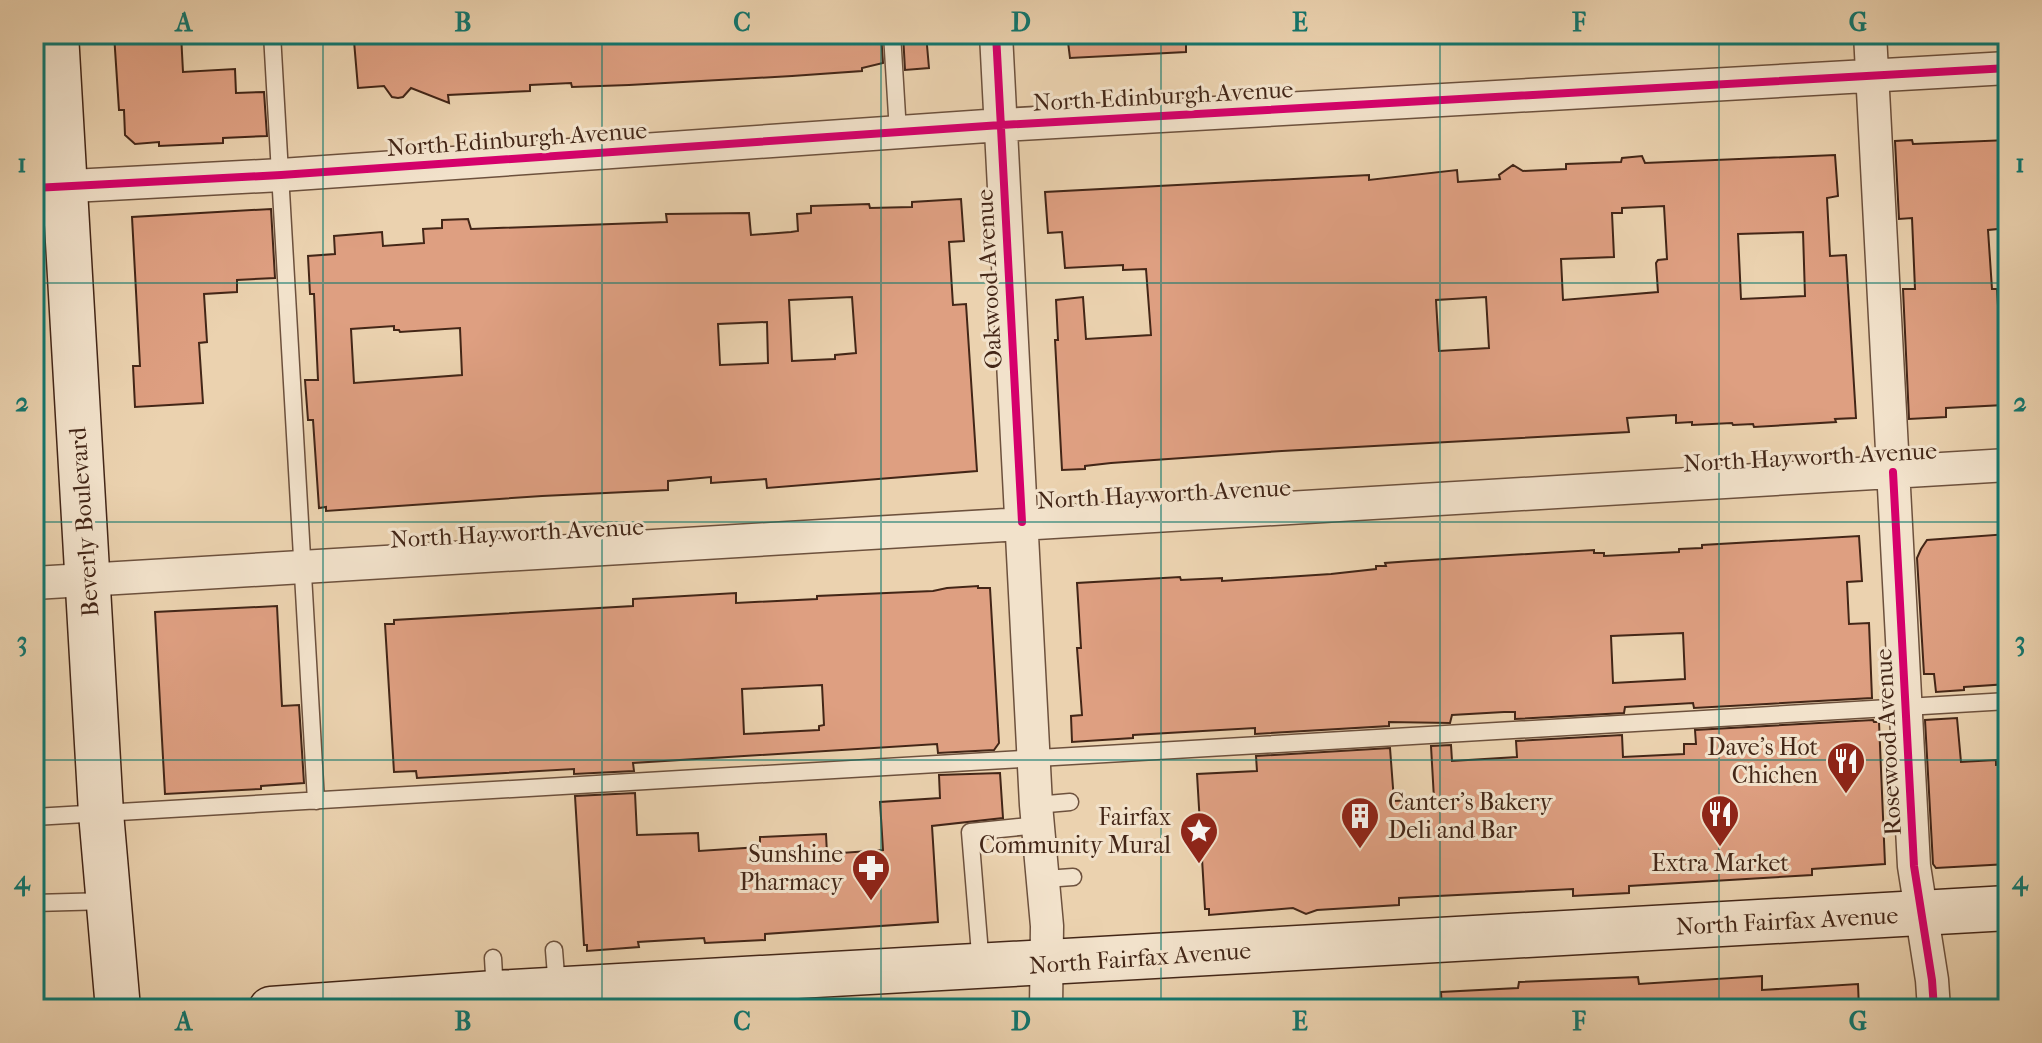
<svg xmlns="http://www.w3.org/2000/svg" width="2042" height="1043" viewBox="0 0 2042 1043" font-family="'IM FELL French Canon',serif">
	<rect width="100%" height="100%" fill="#ebd2af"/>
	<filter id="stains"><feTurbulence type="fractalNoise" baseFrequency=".0025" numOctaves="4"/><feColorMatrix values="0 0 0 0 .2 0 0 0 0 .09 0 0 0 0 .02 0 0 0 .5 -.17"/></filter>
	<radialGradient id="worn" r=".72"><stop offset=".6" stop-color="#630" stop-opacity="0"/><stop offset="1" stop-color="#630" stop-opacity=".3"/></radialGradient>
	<path fill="#de9f81" stroke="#432617" stroke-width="2" fill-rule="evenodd" d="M114 34H181L183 72 235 69 236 93 264 92 267 136 223 138V143L159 146V142L135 144 125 135 124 110H119Z
		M360 34H881L883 63 862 68V71L792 76 629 85 572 87 571 83 530 85V91L448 95 449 103 411 88 403 97 398 98 392 97 384 86 358 88 354 41 360 40Z
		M903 34H926L929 68 905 70Z
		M1067 34H1186V52L1070 58Z
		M1912 140 1913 144 2008 140V228L1988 230 1992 289H1997L2004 405 1946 408V417L1909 419 1903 289H1915L1912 218 1899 219 1895 141Z
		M1835 155 1838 196 1827 198 1830 256 1846 255 1856 418 1835 419 1836 422 1754 427 1753 424 1733 425 1732 423 1692 425V422L1676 423V415L1627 418 1629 432 1282 451 1111 463 1085 466V469L1062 470 1055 340H1058L1056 300 1083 297 1086 339 1151 335 1146 269 1123 270V265L1065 268 1062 232 1048 233 1045 192 1369 175V180L1457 170 1458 182 1500 179 1499 175 1513 165 1523 171 1566 169V164L1621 162 1622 158 1642 156 1645 163ZM1664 206 1667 259 1658 260 1656 263 1658 292 1563 300 1561 259 1614 257 1612 213H1622V208ZM1803 232 1805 296 1741 299 1738 234ZM1486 297 1489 348 1439 351 1436 300Z
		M961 199 964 241 949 242 953 305 966 304 977 471 767 488 766 479 711 483V477L668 481V490L542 496 326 511V507L319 508 313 420H308L305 380H318L314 294H310L308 256 335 254 334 236 382 232 383 246 424 243 423 229 442 228V220L468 219 471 229 667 222 666 214 749 213 751 235 791 232 798 231 797 214 811 213V206L869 204 870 208 912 207V202ZM852 297 856 353 835 355V359L792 361 789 300ZM767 322 768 363 720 365 718 324ZM394 326V330H399L400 332 460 328 462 375 354 383 351 329Z
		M271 209 275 278 237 280V292L204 294 207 342 199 343 203 403 135 407 133 366H140L132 217Z
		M2008 534V684L1964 687V690L1936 692 1934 674H1924L1917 558 1921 549 1927 540Z
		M1859 536 1862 581 1847 582 1849 624 1869 623 1872 698 1694 708 1693 703 1625 707 1624 713 1515 719V712H1504L1452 715 1450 723 1389 722V726L1255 734V728L1133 735V738L1072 742 1071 716 1082 715 1077 648H1081L1077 583 1180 577 1181 580 1222 578V581L1331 574 1376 569V566H1386L1385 563 1412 561 1594 550V553H1604V556L1679 552V549L1702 548V545ZM1683 633 1685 679 1613 683 1611 636Z
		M978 586V588H990L999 743 994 750 938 753 937 744 633 763 634 771 574 774V769L417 778 416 771 394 772 385 624H394V620L633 606V599L736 593V603L817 599V596L933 591 947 588ZM822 685 824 725 819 726V730L744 734 742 689Z
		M277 606 282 706 299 705 304 783 261 786V789L165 794 155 612Z
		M1957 718 1961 762 1996 760V765L2008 764V864L1936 868 1933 864 1925 720Z
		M1873 720 1874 722H1879L1885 864 1812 869V875L1629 886V893L1573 896V889L1399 898V905L1317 910 1306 914 1293 908 1209 915V909H1205L1197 774 1257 771 1256 756 1390 748 1394 801 1434 799 1431 746 1451 745 1452 761 1517 757 1516 741 1622 735 1623 757 1684 754V744H1696L1695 730Z
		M1000 773 1003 818 932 826 938 922 765 934V940L705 943 704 938 638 942 639 947 587 951V945H584L575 796 635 793 637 835 698 833 699 851 760 847V837L826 834 827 854 883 850 880 802 940 798 939 775Z
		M1762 976V990L1858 984 1859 1009H1442L1441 992 1518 988 1519 982 1638 977 1639 984Z"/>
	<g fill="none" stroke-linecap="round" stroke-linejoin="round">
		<g stroke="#6d513d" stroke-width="19">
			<path id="lane" d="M272 34 316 801
				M892 34 898 132
				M1036 805 1070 802
				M34 817 2008 701
				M1045 879 1073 877
				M34 903 108 901
				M554 950 557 988
				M493 958 495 992
				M981 966 970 832 1039 825"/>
		</g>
		<g stroke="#6d513d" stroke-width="35">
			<path id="street" d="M996 34 1036 805 1047 926 1046 1009
				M1870 34 1914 866 1932 980 1934 1009
				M34 188 281 175 1001 125 2008 68
				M34 583 2008 465"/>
		</g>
		<g stroke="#432617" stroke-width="47">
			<path id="secondary" d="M56 34 101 813 118 1009
				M271 1009 495 993 2008 908"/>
		</g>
		<use href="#lane" stroke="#f2e2cb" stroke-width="16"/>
		<use href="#street" stroke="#f2e2cb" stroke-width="32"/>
		<use href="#secondary" stroke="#f2e2cb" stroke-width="44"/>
		<g stroke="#f2e2cb" stroke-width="13">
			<path id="cycleway" d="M996 34 1022 522
				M34 188 281 175 1001 125 2008 68
				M1893 472 1914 866 1932 980 1934 1009"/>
		</g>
		<use href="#cycleway" stroke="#d6006c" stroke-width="8"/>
	</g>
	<path fill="none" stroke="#0f766e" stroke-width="2" stroke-opacity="0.55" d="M323 34V1009M602 34V1009M881 34V1009M1161 34V1009M1440 34V1009M1719 34V1009M34 283H2008M34 522H2008M34 760H2008"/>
	<defs>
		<g id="restaurant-pin" transform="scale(2)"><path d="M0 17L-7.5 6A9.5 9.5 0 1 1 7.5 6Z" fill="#8f2418" stroke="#f2e2cb"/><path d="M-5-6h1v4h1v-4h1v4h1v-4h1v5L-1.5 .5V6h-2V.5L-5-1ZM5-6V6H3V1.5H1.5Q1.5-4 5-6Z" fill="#fff"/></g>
		<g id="building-pin" transform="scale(2)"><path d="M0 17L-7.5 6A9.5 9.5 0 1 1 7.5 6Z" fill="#8f2418" stroke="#f2e2cb"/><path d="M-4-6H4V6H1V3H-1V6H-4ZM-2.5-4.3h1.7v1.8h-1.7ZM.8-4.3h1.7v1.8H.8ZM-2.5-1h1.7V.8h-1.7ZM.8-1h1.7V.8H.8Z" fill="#fff"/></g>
		<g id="sight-pin" transform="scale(2)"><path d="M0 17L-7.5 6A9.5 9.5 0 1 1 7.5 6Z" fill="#8f2418" stroke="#f2e2cb"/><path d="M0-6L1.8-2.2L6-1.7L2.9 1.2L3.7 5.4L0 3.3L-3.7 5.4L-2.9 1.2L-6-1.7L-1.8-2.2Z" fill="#fff"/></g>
		<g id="pharmacy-pin" transform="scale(2)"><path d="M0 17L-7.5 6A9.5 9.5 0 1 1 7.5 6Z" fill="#8f2418" stroke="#f2e2cb"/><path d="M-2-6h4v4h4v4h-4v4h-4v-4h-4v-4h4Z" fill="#fff"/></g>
	</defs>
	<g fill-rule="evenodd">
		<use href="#restaurant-pin" x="1846" y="761"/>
		<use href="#restaurant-pin" x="1720" y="814"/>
		<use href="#building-pin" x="1360" y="816"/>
		<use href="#sight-pin" x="1199" y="831"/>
		<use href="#pharmacy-pin" x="871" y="868"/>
	</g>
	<g text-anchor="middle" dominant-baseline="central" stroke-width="6" stroke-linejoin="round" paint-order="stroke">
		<g font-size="24" fill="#432617" stroke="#f2e2cb">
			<text transform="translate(1163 96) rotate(-3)">North Edinburgh Avenue</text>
			<text transform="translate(517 139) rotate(-4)">North Edinburgh Avenue</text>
			<text transform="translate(989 279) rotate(-93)">Oakwood Avenue</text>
			<text transform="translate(1810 457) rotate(-3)">North Hayworth Avenue</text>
			<text transform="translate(1164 494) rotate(-3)">North Hayworth Avenue</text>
			<text transform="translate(84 522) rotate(-94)">Beverly Boulevard</text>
			<text transform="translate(517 533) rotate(-3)">North Hayworth Avenue</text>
			<text transform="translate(1888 742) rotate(-93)">Rosewood Avenue</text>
			<text transform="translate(1787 921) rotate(-3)">North Fairfax Avenue</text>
			<text transform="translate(1140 958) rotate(-4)">North Fairfax Avenue</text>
		</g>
		<g font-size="24" fill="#432617" stroke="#f2e2cb" text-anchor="end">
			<text x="1818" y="747">Dave's Hot<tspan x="1818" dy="28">Chichen</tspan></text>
			<text x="1388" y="802" text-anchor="start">Canter's Bakery<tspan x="1388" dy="28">Deli and Bar</tspan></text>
			<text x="1171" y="817">Fairfax<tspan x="1171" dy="28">Community Mural</tspan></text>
			<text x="843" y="854">Sunshine<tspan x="843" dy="28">Pharmacy</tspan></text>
			<text x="1720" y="863" text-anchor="middle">Extra Market</text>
		</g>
	</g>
	<rect width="2042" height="1043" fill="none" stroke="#ebd2af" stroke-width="88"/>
	<rect x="44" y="44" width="1954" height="955" fill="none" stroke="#0f766e" stroke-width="3"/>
	<g font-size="26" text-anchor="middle" font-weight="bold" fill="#0f766e">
		<text x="184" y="31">A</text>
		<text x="463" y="31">B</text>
		<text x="742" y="31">C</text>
		<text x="1021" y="31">D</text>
		<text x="1300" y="31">E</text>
		<text x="1579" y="31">F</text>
		<text x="1858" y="31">G</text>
		<text x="22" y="172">1</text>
		<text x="2020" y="172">1</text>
		<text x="22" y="411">2</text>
		<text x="2020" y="411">2</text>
		<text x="22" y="650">3</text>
		<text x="2020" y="650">3</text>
		<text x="22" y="889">4</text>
		<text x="2020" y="889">4</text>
		<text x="184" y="1030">A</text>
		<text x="463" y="1030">B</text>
		<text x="742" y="1030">C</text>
		<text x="1021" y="1030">D</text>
		<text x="1300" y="1030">E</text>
		<text x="1579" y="1030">F</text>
		<text x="1858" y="1030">G</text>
	</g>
	<rect width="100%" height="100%" filter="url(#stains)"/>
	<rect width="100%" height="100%" fill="url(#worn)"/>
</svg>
